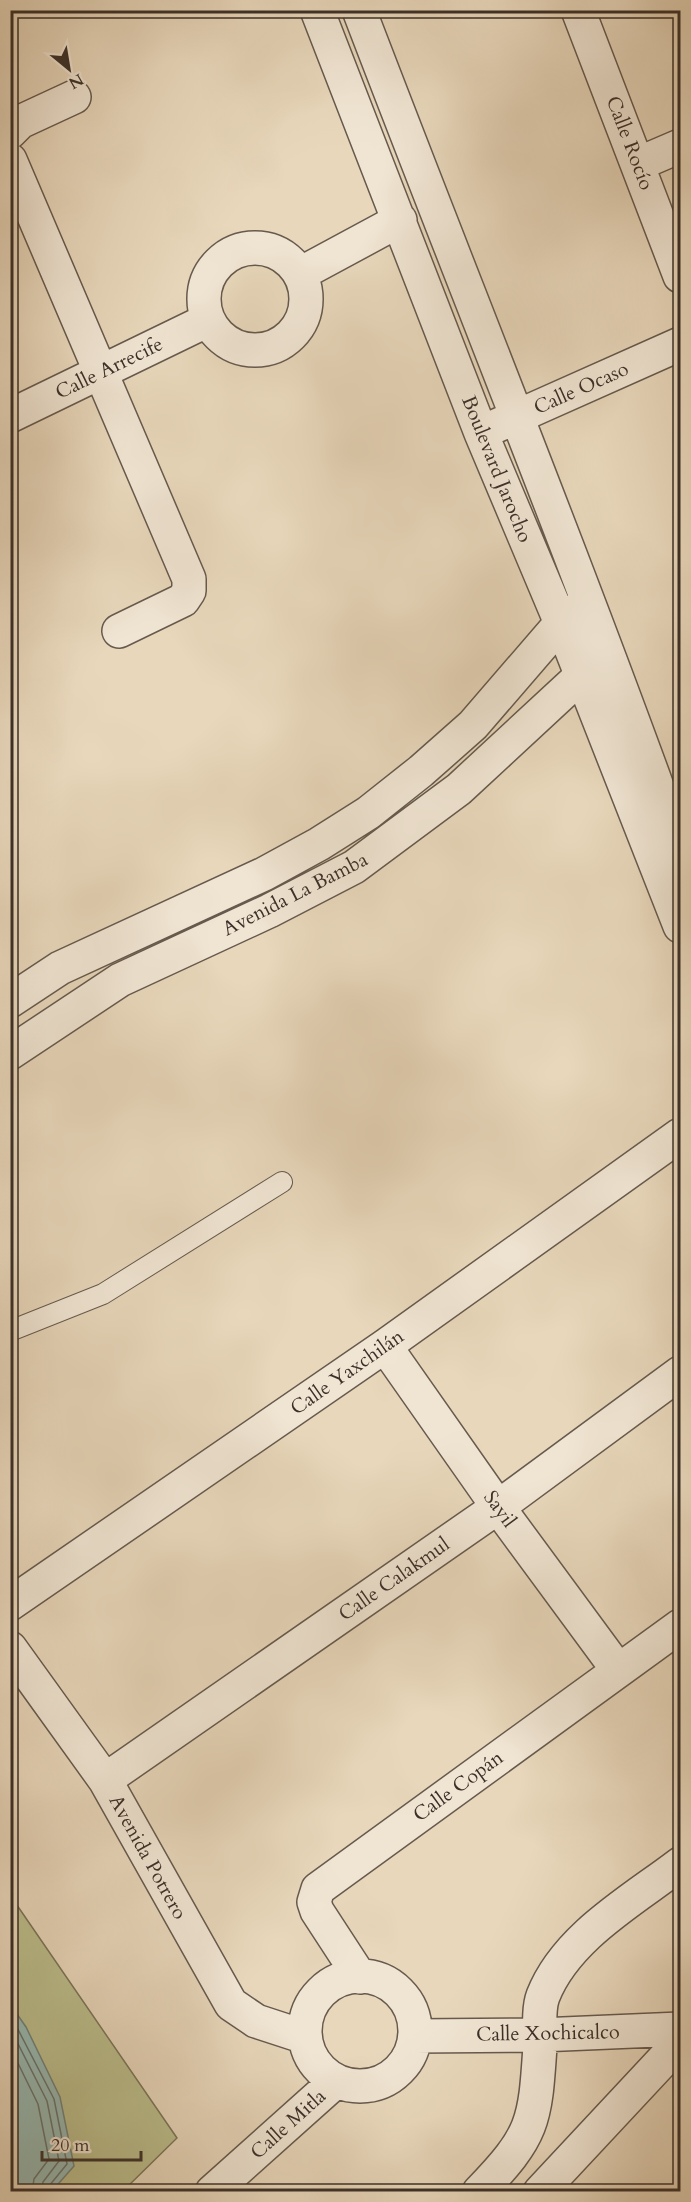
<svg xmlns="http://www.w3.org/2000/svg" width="691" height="2202" viewBox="0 0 691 2202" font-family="Cardo,serif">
	<rect width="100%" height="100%" fill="#e8d7bb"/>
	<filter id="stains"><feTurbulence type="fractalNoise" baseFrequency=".00333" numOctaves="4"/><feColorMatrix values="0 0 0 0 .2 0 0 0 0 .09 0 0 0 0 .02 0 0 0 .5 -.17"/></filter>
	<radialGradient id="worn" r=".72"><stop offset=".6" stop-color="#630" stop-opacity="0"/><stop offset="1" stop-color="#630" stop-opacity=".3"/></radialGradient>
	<path fill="#bbbd8c" stroke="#7b765a" stroke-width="1.5" d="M10 1895 177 2138 123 2191H11Z"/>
	<path fill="#97b9b2" stroke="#72827b" stroke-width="1.5" d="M10 2004 26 2027 60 2097 74 2166 52 2191H11Z"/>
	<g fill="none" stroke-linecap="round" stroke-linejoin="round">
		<path stroke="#69746e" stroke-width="1.5" d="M10 2014 54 2099 67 2164 49 2186 48 2192
			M10 2028 47 2101 59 2161 43 2182 41 2192
			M10 2047 38 2104 49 2159 34 2179 32 2192"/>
		<g stroke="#665a4e" stroke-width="22">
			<path id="lane" d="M10 1331 103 1294 282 1182"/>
		</g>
		<g stroke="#665a4e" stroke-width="36">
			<path id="street" d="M317 10 481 433 561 623 680 926
				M359 10C466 290 579 568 680 850
				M578 10 680 276
				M10 132 20 122 74 97
				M10 160 189 579V591L183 600 119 631
				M638 164 680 146
				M204 299a51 51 0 1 1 102 0a51 51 0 1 1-102 0Z
				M300 274 400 220
				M10 416 208 320
				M496 426 680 344
				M10 1001 60 968 264 874 319 844 368 813 421 771 473 725 561 623 574 611
				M10 1053 120 980 269 911 354 867 459 789 582 675 599 663
				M385 1346 498 1507 618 1670
				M10 1604 385 1346 680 1135
				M10 1648 105 1780 231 2004 256 2021 305 2037
				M105 1780 498 1507 680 1373
				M305 2031a55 55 0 1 1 110 0a55 55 0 1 1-110 0Z
				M360 1977 317 1911 314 1902 318 1889 680 1626
				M415 2036 540 2035 680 2029
				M212 2192 336 2081
				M479 2192C534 2135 535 2123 540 2046 540 2031 538 2009 543 1996 566 1937 633 1900 680 1864
				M540 2192 680 2042"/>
		</g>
		<use href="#lane" stroke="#f0e5d3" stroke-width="20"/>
		<use href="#street" stroke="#f0e5d3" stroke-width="33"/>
	</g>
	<g text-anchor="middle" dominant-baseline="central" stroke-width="6" stroke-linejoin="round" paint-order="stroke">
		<g font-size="20" fill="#3b3029" stroke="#f0e5d3">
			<text transform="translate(630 143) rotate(69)">Calle Rocío</text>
			<text transform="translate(109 368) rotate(-26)">Calle Arrecife</text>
			<text transform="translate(581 388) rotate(-24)">Calle Ocaso</text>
			<text transform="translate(497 469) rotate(68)">Boulevard Jarocho</text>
			<text transform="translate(295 894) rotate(-27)">Avenida La Bamba</text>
			<text transform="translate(347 1372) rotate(-35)">Calle Yaxchilán</text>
			<text transform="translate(500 1509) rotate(54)">Sayil</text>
			<text transform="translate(394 1579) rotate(-35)">Calle Calakmul</text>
			<text transform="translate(458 1786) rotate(-36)">Calle Copán</text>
			<text transform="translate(148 1857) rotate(61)">Avenida Potrero</text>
			<text transform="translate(548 2033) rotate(-1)">Calle Xochicalco</text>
			<text transform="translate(288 2124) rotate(-42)">Calle Mitla</text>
		</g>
	</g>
	<rect width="691" height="2202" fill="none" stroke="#e8d7bb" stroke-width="36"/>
	<rect x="12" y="12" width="667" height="2178" fill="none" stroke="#3b3029" stroke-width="3"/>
	<rect x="18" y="18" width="655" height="2166" fill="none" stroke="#3b3029" stroke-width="1.5"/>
	<g transform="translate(69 69) rotate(150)" stroke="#f0e5d3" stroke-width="4.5" paint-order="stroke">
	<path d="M0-4.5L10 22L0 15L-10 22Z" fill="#3b3029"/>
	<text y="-9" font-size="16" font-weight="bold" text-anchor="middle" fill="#3b3029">N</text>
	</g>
	<path d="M42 2151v9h99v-9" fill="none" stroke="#3b3029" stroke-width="3"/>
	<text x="51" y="2151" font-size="18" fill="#3b3029" stroke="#f0e5d3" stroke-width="4.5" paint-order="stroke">20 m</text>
	<rect width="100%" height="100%" filter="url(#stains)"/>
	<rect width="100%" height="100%" fill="url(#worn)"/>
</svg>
